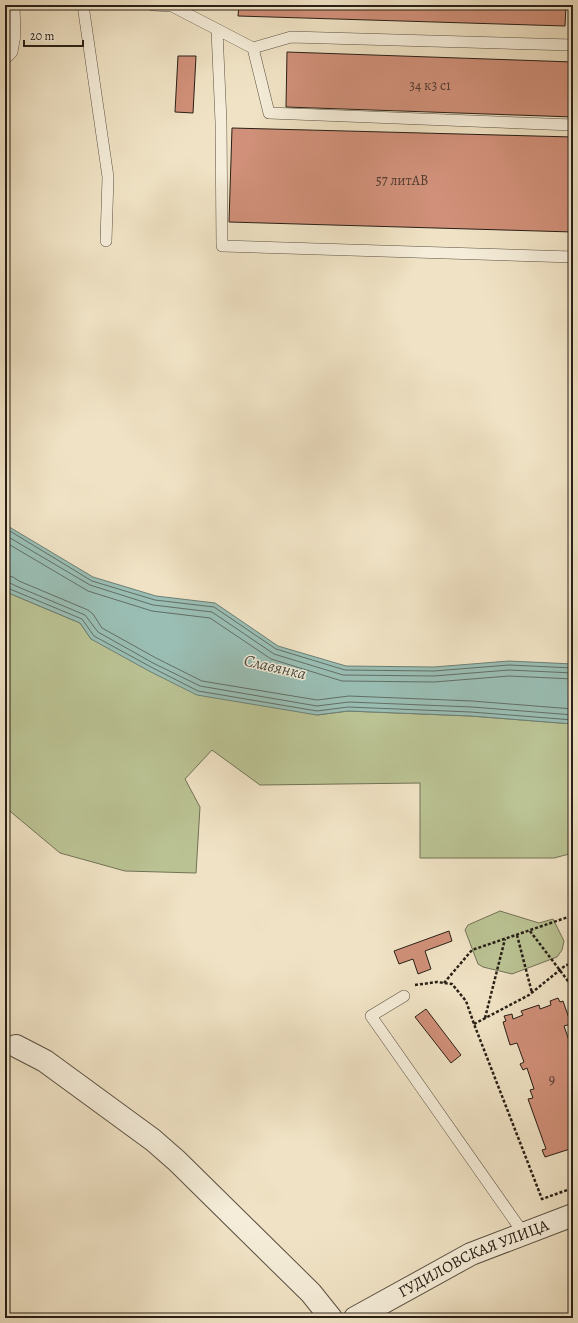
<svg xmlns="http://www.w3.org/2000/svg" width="578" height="1323" viewBox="0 0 578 1323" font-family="Alegreya,serif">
	<rect width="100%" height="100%" fill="#f0e3c5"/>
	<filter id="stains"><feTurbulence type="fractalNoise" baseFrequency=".005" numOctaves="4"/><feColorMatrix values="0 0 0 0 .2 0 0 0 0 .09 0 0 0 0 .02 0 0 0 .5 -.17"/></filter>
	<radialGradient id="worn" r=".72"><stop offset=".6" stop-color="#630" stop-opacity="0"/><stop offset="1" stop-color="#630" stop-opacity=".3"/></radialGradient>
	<path fill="#bbc394" stroke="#727256" d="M5 590 11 594 80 623 91 639 317 715 348 711 471 716 573 724V853L554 858H420V783L260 785 212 750 185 779 200 807 196 873 125 871 60 853 5 807Z
		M500 911 539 923 553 919 564 941 562 950 557 957 512 974 483 967 478 964 465 930 468 925Z"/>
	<path fill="#9abeb4" stroke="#6d7f75" d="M5 523 11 528 93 577 156 596 215 603 278 646 346 666 434 667 509 661 573 664V724L471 716 348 711 317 715 197 695 149 671 91 639 80 623 11 594 5 590Z"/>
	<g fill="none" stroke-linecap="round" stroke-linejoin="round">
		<path stroke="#626f66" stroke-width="1" d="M5 528 92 581 155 600 214 607 276 649 345 670 434 671 509 665 573 668
			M5 535 90 585 153 605 212 612 274 654 343 675 434 676 509 670 573 673
			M5 542 88 591 152 611 210 618 271 659 342 681 434 682 509 676 573 679
			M5 576 13 577 19 581 88 610 93 614 102 628 156 658 202 681 317 700 349 696 472 701 573 709
			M5 582 10 583 16 586 85 615 98 632 153 663 200 686 317 706 349 702 472 707 573 715
			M5 587 82 619 94 636 151 667 198 691 317 711 348 707 471 712 573 720"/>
	</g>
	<path fill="#d09079" stroke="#292017" d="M239 5H566L565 26 238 16Z
		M287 52 573 62V117L286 107Z
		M178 56H196L193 113 175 112Z
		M232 128 573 137V232L229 222Z
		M449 931 452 941 425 951 431 969 418 974 413 959 399 964 394 951Z
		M558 998 560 1002 563 1001 571 1024 564 1026 573 1052V1148L545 1157 542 1150 546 1149 528 1099 533 1098 530 1090 534 1089 527 1068 523 1070 520 1064 524 1062 517 1043 510 1045 503 1022 506 1021 504 1016 512 1014 513 1019 523 1015 521 1011 539 1005 540 1009 551 1005 550 1001Z
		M426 1009 461 1055 451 1063 415 1017Z"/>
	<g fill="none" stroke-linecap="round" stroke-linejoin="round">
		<g stroke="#5b5142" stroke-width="12">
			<path id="service" d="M83 5 108 177 106 241
				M153 5 172 6 253 48 269 113 573 125
				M217 30 221 122 222 246 573 257
				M253 48 291 37 573 45
				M5 59 12 52 15 35 14 5
				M404 996 371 1016 524 1234"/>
		</g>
		<g stroke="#5b5142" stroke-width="24">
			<g id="minor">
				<path d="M16 1046 45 1061 153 1140 177 1161 311 1293 331 1318"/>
				<path id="s1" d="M355 1318 471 1254 573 1215"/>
			</g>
		</g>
		<path stroke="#292017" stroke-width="2.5" stroke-dasharray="3 2" stroke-linecap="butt" d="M530 931 568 981 573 984
			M517 935 532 993
			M444 983 472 950 571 916 573 922
			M415 985 437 982 452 984 466 1001 474 1024 542 1199 573 1188
			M485 1018 505 939
			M474 1024 529 995 566 965 573 964"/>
		<use href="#service" stroke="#f5edd9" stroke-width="11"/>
		<use href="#minor" stroke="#f5edd9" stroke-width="22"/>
	</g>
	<g text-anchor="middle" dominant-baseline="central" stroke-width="3" stroke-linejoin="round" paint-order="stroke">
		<g font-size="14" fill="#533c30">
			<text x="430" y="85">34 к3 с1</text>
			<text x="402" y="180">57 литАВ</text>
			<text x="552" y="1079">9</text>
		</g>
		<g font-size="16" fill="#292017" stroke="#f5edd9">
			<text stroke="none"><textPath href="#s1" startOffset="133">ГУДИЛОВСКАЯ УЛИЦА</textPath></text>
		</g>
		<g font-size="17" font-style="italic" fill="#4b4f46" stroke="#f5edd9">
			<text transform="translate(275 667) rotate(13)">Славянка</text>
		</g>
	</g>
	<rect width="578" height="1323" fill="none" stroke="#f0e3c5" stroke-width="20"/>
	<rect x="6" y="6" width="566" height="1311" fill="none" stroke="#292017" stroke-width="2"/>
	<rect x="10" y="10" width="558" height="1303" fill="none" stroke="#292017"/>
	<path d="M24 40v6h59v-6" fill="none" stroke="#292017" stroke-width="2"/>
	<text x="30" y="40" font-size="12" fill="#292017" stroke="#f5edd9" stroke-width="3" paint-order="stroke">20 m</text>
	<rect width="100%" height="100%" filter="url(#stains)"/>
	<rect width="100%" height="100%" fill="url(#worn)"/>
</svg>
